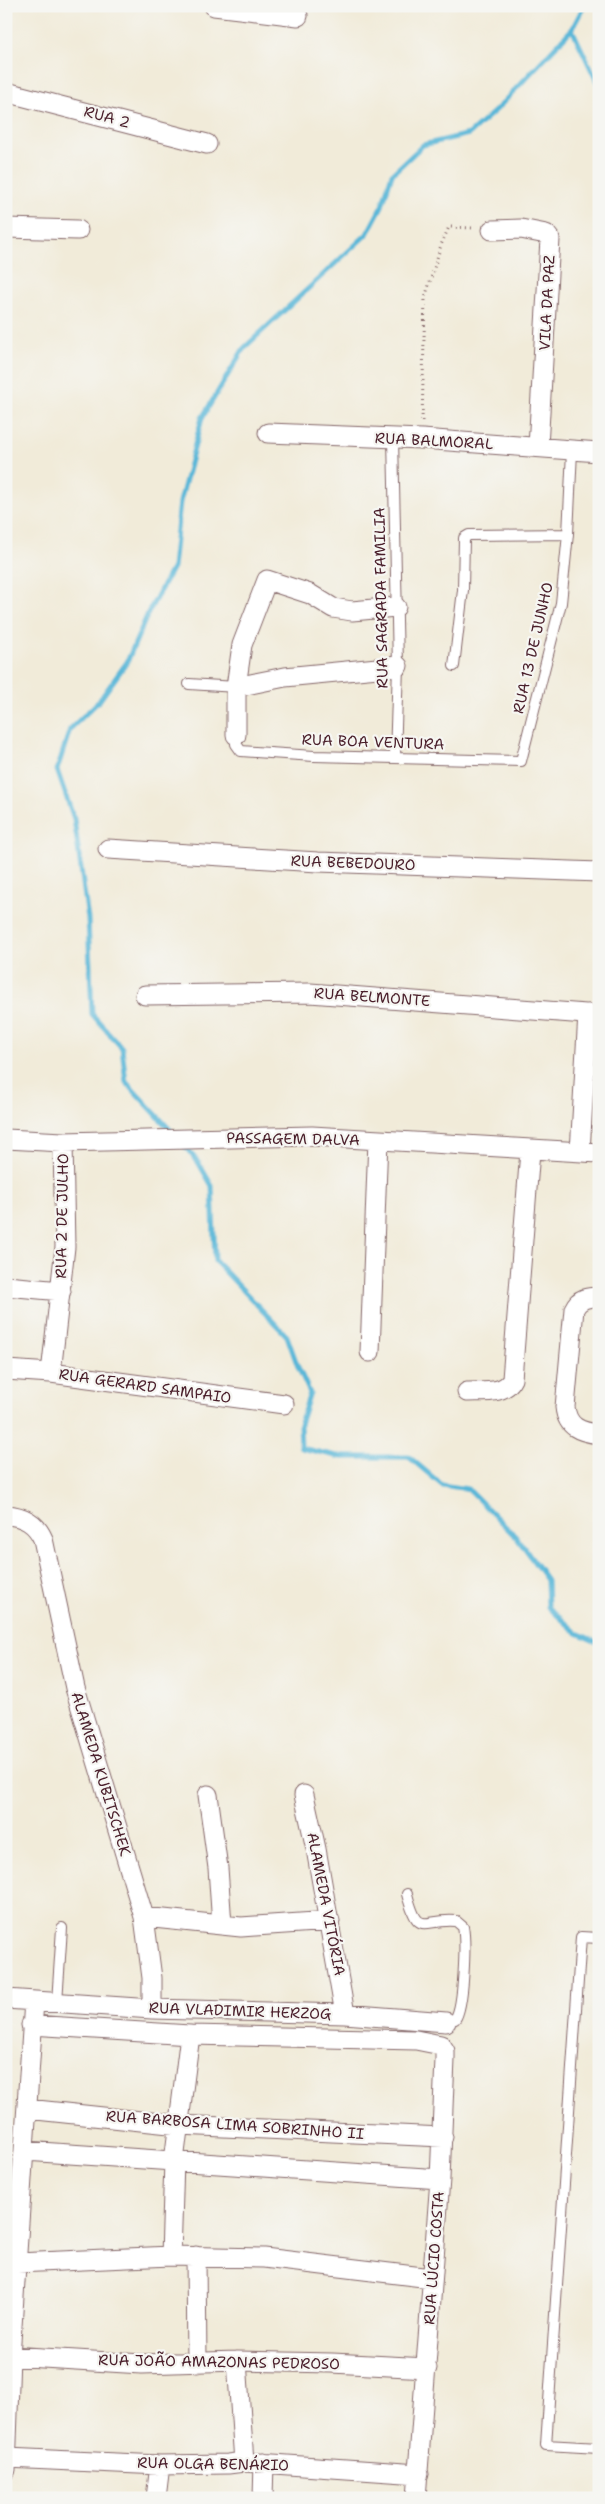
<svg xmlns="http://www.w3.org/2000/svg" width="605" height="2504" viewBox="0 0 605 2504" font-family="'Shantell Sans',sans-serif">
	<rect width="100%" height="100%" fill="#f6f6f2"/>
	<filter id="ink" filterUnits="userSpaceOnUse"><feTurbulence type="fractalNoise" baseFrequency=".02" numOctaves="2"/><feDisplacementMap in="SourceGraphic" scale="10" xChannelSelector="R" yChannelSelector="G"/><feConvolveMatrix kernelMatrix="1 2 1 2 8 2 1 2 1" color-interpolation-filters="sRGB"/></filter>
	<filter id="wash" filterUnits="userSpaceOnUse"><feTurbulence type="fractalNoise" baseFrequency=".0096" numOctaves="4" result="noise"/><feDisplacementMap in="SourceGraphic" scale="20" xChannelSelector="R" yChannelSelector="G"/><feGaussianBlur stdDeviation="1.12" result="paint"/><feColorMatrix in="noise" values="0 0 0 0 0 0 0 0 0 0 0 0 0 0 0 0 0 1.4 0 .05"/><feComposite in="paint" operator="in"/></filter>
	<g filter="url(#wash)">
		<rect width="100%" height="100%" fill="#f1ebd9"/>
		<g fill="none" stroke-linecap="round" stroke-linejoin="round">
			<path stroke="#5ab7d8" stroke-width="5" d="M572 29 599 86
				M175 1135 126 1082 122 1048 92 1014 88 919 74 819 57 770 70 729 99 701 127 662 149 611 173 567 180 502 202 418 244 348 367 234 382 206 392 174 423 145 469 134 496 110 572 29 584 6
				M182 1143 198 1162 212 1186 215 1261 287 1336 298 1367 310 1393 300 1424 301 1448 341 1457H409L442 1485 468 1489 517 1538 547 1580 548 1607 577 1633 599 1643"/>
		</g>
	</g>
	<g filter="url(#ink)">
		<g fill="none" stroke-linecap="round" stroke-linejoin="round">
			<g stroke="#846668" stroke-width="12">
				<path id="service" d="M393 438 398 666 395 757
					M454 666 463 590 464 538 469 535 568 534
					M189 684 236 687
					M236 735V744L241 751 314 756 521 761 561 603 568 534 572 451
					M407 1894C419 1939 423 1918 456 1921L463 1927C466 1942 464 2007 455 2019L446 2022
					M599 1938 581 1937 546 2445 599 2448
					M57 2002 62 1928"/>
			</g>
			<g stroke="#846668" stroke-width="21">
				<path id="minor" d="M214 6 298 16
					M6 92 207 144
					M6 228 78 230
					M492 230 521 229 546 234 550 239 538 447
					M268 433 422 439 599 452
					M236 687 285 677 398 666
					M236 735V687L242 645 267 580 310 594 333 608 352 611 396 607
					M108 849 318 862 599 872
					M145 995 310 993 599 1015
					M6 1139 63 1142 312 1136 599 1153
					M580 1152 588 1014
					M6 1286 61 1291
					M599 1297C588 1297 579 1298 574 1309L565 1407C567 1427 580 1432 599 1434
					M370 1352 378 1140
					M6 1370 51 1373 284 1404
					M51 1373 65 1247 63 1142
					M467 1392C482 1391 505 1395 512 1379L530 1151
					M6 1515C24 1516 36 1523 43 1539L75 1688 144 1917 152 1978V2009
					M208 1795 218 1868 222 1925
					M304 1795 316 1849 345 2014
					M144 1917 241 1927 330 1921
					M6 1999 152 2009 345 2014 446 2022
					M31 2025 190 2035 416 2040 441 2045 445 2051V2059L440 2179 416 2498
					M27 2109 179 2125 443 2137
					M25 2151 440 2179
					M171 2256 174 2161 190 2035
					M196 2256 197 2363
					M17 2263 171 2256 264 2258 431 2278
					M10 2356 142 2364 237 2361 332 2363 427 2368
					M237 2361 244 2462
					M7 2458 160 2465 228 2464 244 2462 419 2474
					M6 2470 10 2356 34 2001
					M156 2498 160 2465
					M263 2498 264 2463"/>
			</g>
			<path stroke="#846668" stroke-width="3" stroke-dasharray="1 4" stroke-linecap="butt" d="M422 421 425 298 441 245 449 227 474 228"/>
			<use href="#service" stroke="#fff" stroke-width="10"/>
			<use href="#minor" stroke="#fff" stroke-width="19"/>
		</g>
	</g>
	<g text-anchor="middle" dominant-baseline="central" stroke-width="4.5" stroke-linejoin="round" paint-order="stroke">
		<g font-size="15" fill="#4a1f2b" stroke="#f6f6f2">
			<text transform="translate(107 117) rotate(15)">RUA 2</text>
			<text transform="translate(547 303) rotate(-87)">VILA DA PAZ</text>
			<text transform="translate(434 441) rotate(3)">RUA BALMORAL</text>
			<text transform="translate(381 598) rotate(-91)">RUA SAGRADA FAMILIA</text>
			<text transform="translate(533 648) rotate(-77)">RUA 13 DE JUNHO</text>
			<text transform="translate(373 742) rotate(2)">RUA BOA VENTURA</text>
			<text transform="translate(353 863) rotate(2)">RUA BEBEDOURO</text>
			<text transform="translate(372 997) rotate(4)">RUA BELMONTE</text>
			<text transform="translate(293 1139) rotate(1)">PASSAGEM DALVA</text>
			<text transform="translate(62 1216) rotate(-89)">RUA 2 DE JULHO</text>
			<text transform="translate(145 1386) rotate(8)">RUA GERARD SAMPAIO</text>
			<text transform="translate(101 1774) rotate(73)">ALAMEDA KUBITSCHEK</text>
			<text transform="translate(326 1904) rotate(79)">ALAMEDA VITÓRIA</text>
			<text transform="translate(240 2011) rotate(2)">RUA VLADIMIR HERZOG</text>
			<text transform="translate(235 2125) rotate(4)">RUA BARBOSA LIMA SOBRINHO II</text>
			<text transform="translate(434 2258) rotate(-86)">RUA LÚCIO COSTA</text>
			<text transform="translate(219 2362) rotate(1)">RUA JOÃO AMAZONAS PEDROSO</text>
			<text transform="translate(213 2464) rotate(1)">RUA OLGA BENÁRIO</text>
		</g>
	</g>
	<rect width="605" height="2504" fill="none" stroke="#f6f6f2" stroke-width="25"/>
</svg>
